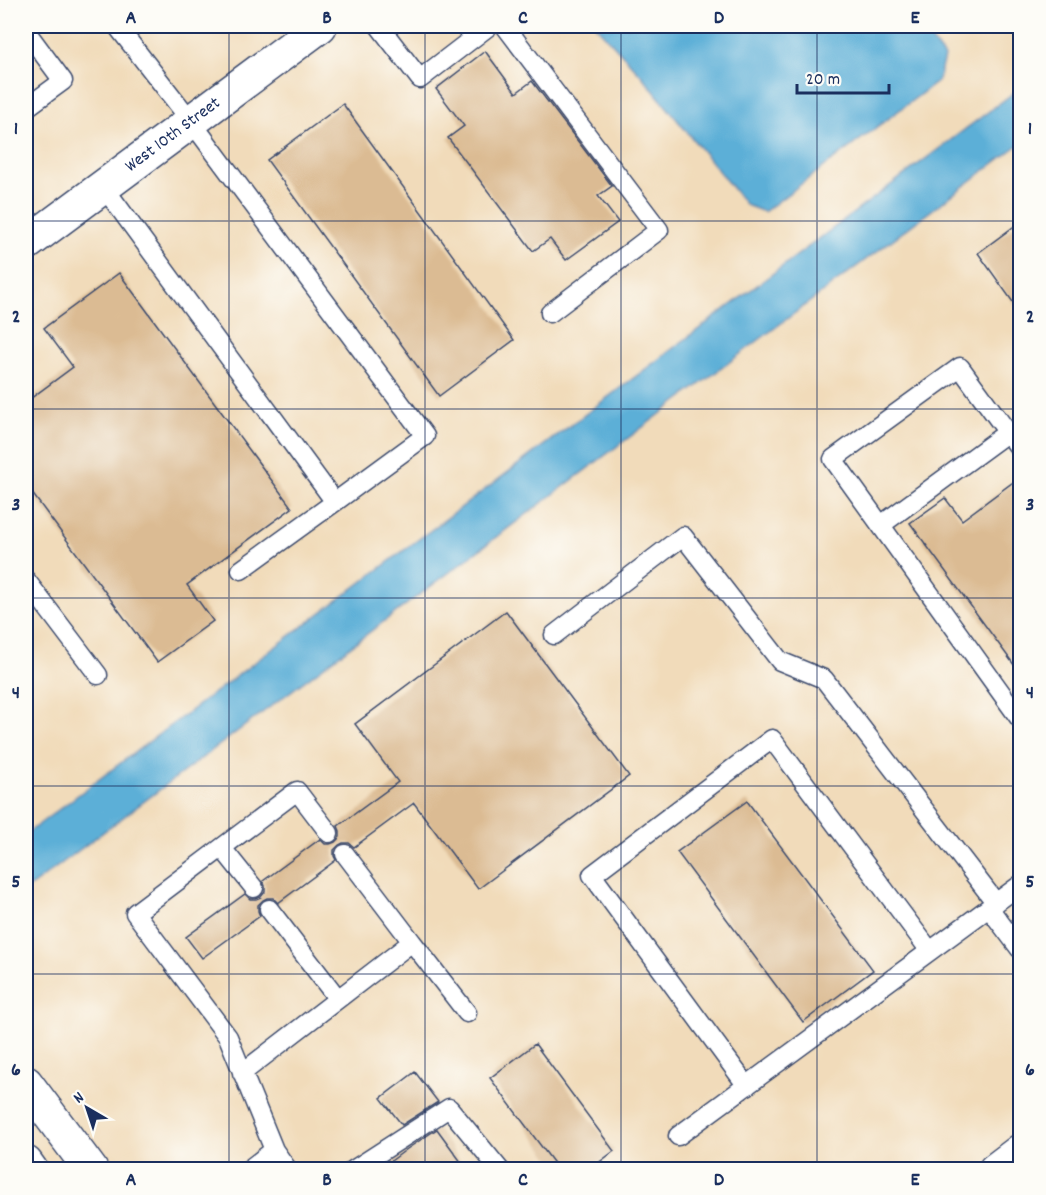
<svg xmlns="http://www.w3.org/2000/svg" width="1046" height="1195" viewBox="0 0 1046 1195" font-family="Dekko,sans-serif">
	<rect width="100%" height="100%" fill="#fdfcf7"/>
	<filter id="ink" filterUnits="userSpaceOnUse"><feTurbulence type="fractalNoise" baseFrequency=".0167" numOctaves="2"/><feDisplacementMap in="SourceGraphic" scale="12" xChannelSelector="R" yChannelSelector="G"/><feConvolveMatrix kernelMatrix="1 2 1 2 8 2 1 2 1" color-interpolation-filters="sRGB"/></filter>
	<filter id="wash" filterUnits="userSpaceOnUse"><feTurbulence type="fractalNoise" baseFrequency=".008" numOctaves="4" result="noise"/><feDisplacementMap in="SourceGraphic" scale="24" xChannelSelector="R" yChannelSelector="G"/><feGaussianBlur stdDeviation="1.35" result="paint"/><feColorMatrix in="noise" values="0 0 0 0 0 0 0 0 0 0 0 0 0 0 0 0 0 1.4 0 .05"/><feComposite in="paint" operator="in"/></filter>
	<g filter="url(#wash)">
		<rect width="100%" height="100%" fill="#f1dbba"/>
		<path fill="#5cafd7" stroke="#3c6f9a" stroke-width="1.5" d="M596 26H921L944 57 938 81 764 212 746 205 641 75Z
			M1020 88V144L26 890V834Z"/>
		<g id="blocks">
			<path fill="#dbbb93" d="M485 51 516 93 532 81 612 186 598 196 618 222 566 260 550 239 533 251 448 138 464 126 436 89Z
				M343 104 514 340 439 396 267 160Z
				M1020 222V312L978 253Z
				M119 273 292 508 187 585 213 621 157 662 26 485V402L73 367 44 328Z
				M1020 477V673L910 523 945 498 962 520Z
				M506 611 629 776 478 889 414 803 354 847 349 843H343L339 845 334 850V856L336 860 278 903 273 898H267L263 900 258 905V911L260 916 202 958 186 937 245 894 250 899H256L261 897 265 892V886L263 881 320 839 325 844H330L335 842 340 837V831L338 826 398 782 355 724Z
				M747 801 873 970 803 1022 677 852Z
				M535 1044 614 1151 589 1170H559L490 1078Z
				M415 1072 438 1102 402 1125 381 1098Z
				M437 1129 467 1170H379L407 1149Z"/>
		</g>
	</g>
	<g filter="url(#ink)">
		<use href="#blocks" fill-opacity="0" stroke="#3b496c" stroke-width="1.5"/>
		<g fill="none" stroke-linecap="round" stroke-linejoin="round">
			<g stroke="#3b496c" stroke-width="21">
				<path id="service" d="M379 26 420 79 489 26
					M505 26 659 230 550 313
					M26 31 63 81 26 108
					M103 186 335 502 425 436 191 121 117 26
					M1020 449 960 367 833 459 1020 719
					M881 525 1008 432
					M241 570 335 502
					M26 580 98 675
					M554 635 683 536 780 661 824 679 996 903
					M222 848 254 888
					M989 908 1020 949
					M269 909 338 999
					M412 942 467 1013
					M242 1073 412 942 345 854
					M747 1086 592 875 772 739 930 951
					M678 1136 1020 885
					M274 1150 228 1037 135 913 297 791 329 833
					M248 1170 274 1150 288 1170
					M353 1170 449 1108 500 1170"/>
			</g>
			<g stroke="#3b496c" stroke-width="36">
				<g id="minor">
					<path id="s1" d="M26 244 320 26"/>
				</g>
			</g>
			<g stroke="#3b496c" stroke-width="36">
				<path id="tertiary" d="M26 1083 91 1170
					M26 1163 31 1170"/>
			</g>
			<g stroke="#3b496c" stroke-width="36">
				<path id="secondary" d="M995 1170 1020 1151"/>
			</g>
			<use href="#service" stroke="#fff" stroke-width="18"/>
			<use href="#minor" stroke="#fff" stroke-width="33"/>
			<use href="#tertiary" stroke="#fff" stroke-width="33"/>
			<use href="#secondary" stroke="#fff" stroke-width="33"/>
		</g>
	</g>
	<path fill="none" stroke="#1b2f5e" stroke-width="1.5" stroke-opacity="0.55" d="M229 26V1170M425 26V1170M621 26V1170M817 26V1170M26 221H1020M26 409H1020M26 598H1020M26 786H1020M26 974H1020"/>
	<g text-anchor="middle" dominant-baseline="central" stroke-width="5" stroke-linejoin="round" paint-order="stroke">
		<g font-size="18" fill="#1b2f5e" stroke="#fdfcf7">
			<text stroke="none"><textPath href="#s1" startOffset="183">West 10th Street</textPath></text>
		</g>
	</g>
	<rect width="1046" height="1195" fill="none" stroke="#fdfcf7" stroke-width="66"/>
	<g transform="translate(87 1108) rotate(321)" stroke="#fdfcf7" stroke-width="4.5" paint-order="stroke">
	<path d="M0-4.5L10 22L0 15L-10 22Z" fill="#1b2f5e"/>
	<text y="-9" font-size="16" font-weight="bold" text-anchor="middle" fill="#1b2f5e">N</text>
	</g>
	<path d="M797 84v9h92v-9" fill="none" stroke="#1b2f5e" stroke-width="3"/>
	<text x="806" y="84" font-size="18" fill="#1b2f5e" stroke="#fdfcf7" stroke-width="4.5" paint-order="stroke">20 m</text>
	<rect x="33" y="33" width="980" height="1129" fill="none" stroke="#1b2f5e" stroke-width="2"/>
	<g font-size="20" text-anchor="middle" font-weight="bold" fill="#1b2f5e">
		<text x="131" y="23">A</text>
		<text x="327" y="23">B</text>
		<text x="523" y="23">C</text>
		<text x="719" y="23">D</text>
		<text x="915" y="23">E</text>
		<text x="16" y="134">1</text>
		<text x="1030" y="134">1</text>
		<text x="16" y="322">2</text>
		<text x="1030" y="322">2</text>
		<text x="16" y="510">3</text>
		<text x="1030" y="510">3</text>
		<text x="16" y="698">4</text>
		<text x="1030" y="698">4</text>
		<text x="16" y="887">5</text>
		<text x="1030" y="887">5</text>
		<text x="16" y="1075">6</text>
		<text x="1030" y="1075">6</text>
		<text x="131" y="1185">A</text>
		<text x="327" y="1185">B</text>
		<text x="523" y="1185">C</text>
		<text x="719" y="1185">D</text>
		<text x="915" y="1185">E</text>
	</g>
</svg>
